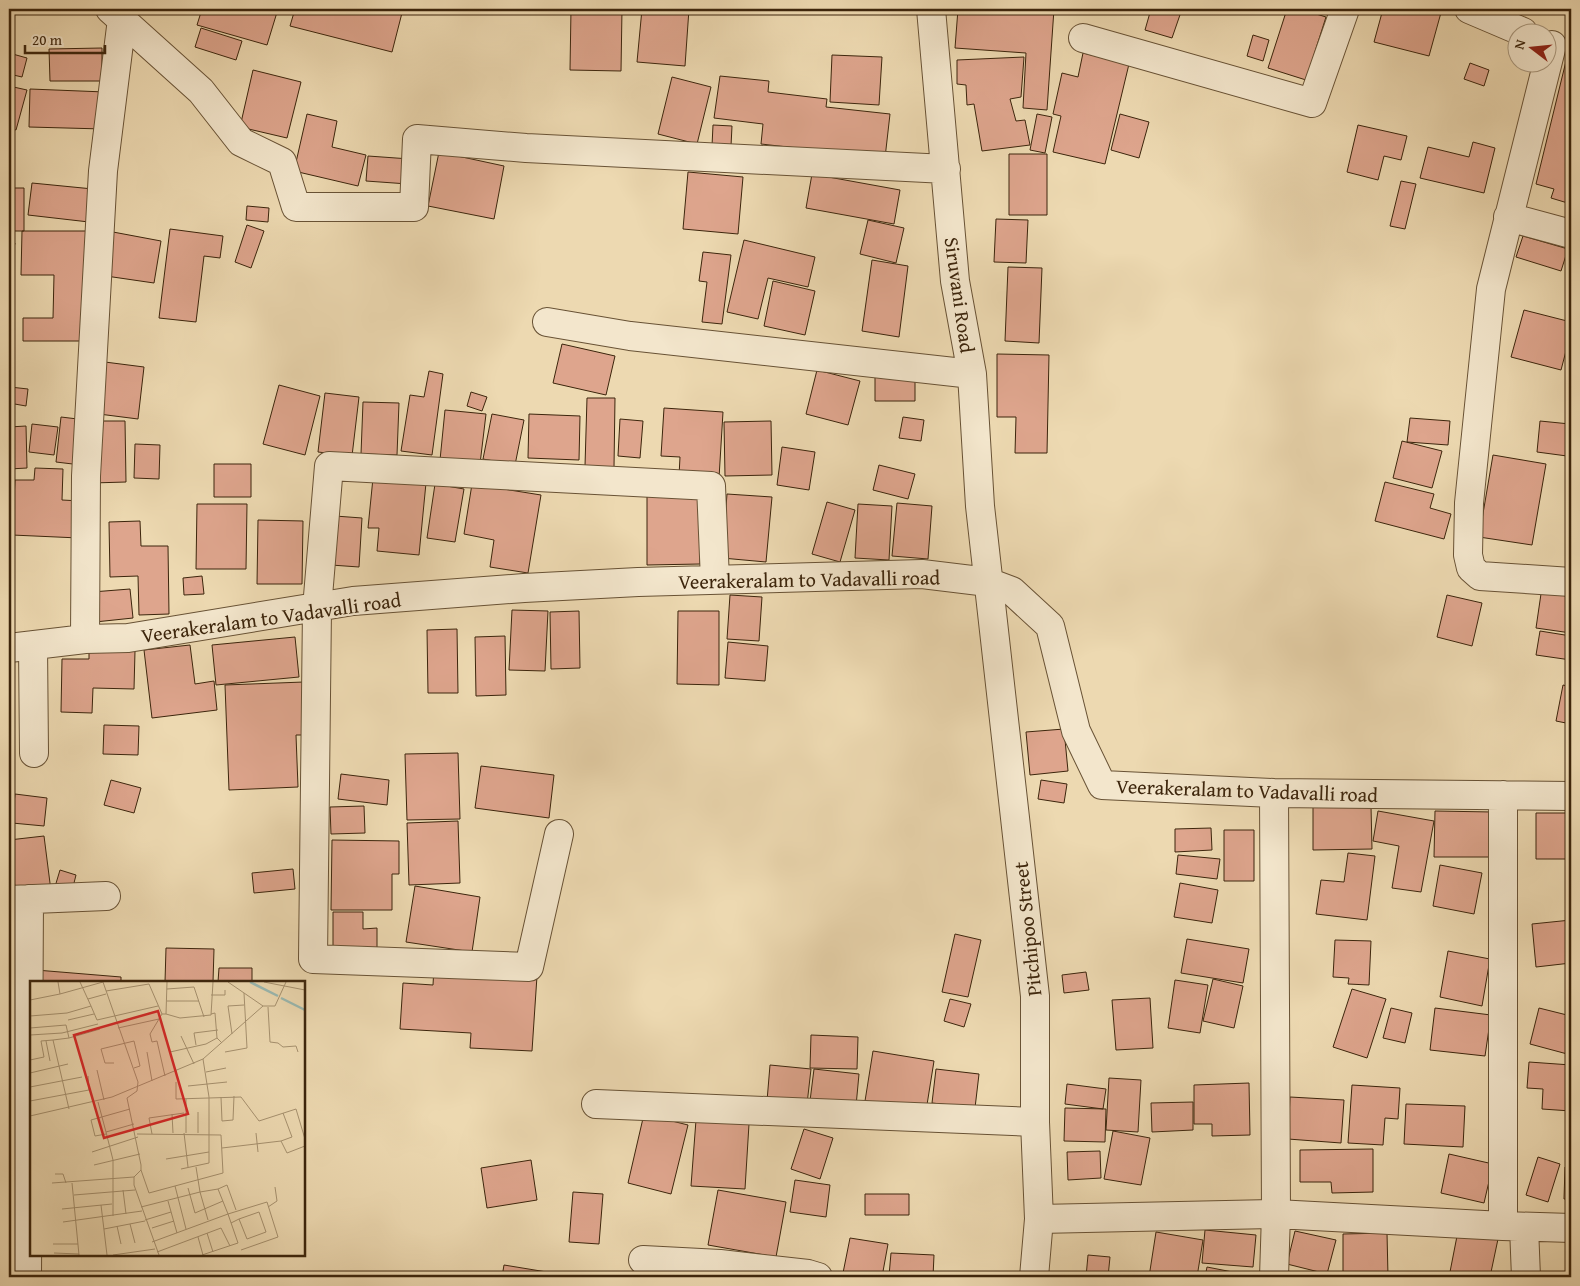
<svg xmlns="http://www.w3.org/2000/svg" width="1580" height="1286" viewBox="0 0 1580 1286" font-family="'Gentium Book Plus',serif">
	<rect width="100%" height="100%" fill="#edd9b1"/>
	<filter id="stains"><feTurbulence type="fractalNoise" baseFrequency=".004" numOctaves="4"/><feColorMatrix values="0 0 0 0 .2 0 0 0 0 .09 0 0 0 0 .02 0 0 0 .5 -.17"/></filter>
	<radialGradient id="worn" r=".72"><stop offset=".6" stop-color="#630" stop-opacity="0"/><stop offset="1" stop-color="#630" stop-opacity=".3"/></radialGradient>
	<path fill="#dea58d" stroke="#3c250c" d="M202 9H278L267 45 197 25Z
		M295 9H403L392 52 290 26Z
		M571 9H622L621 71 570 70Z
		M642 9H689L685 66 637 62Z
		M958 9H1054L1047 110 1023 108 1026 53 955 48Z
		M1151 9H1182L1172 38 1145 30Z
		M1287 9H1300L1326 17 1306 80 1268 68Z
		M1383 9H1442L1429 56 1374 42Z
		M201 28 242 41 236 60 195 47Z
		M1253 35 1269 40 1263 61 1247 56Z
		M102 48V81H50L49 49Z
		M9 53 27 58 22 77 9 74Z
		M1083 53 1129 64 1105 164 1053 152 1061 116 1053 114 1062 73 1078 77Z
		M832 55 882 57 879 105 830 102Z
		M1024 57 1021 97 1010 99 1016 121 1025 120 1030 145 982 151 974 104 967 105 966 85 957 84V60Z
		M1567 57H1571V204L1551 198 1554 189 1536 184Z
		M1470 63 1489 70 1484 86 1464 79Z
		M253 70 301 82 287 138 240 127Z
		M720 76 769 81 768 92 827 99 826 107 890 114 885 158 761 144 763 124 714 118Z
		M672 77 711 87 697 144 658 134Z
		M9 86 27 90 16 130 9 128Z
		M30 89 105 92 103 129 29 127Z
		M307 114 337 121 332 147 366 155 358 186 294 171Z
		M1037 114 1052 117 1045 153 1030 150Z
		M1120 114 1149 122 1139 158 1111 150Z
		M713 125 732 126 731 146H712Z
		M1358 125 1407 136 1401 160 1384 156 1378 180 1347 172Z
		M1473 142 1495 148 1484 193 1420 178 1428 147 1469 157Z
		M439 152 504 166 494 219 428 206Z
		M1009 154H1047V215H1009Z
		M368 156 410 159 408 184 366 181Z
		M688 172 743 177 738 234 683 229Z
		M812 174 900 190 894 224 806 208Z
		M1401 181 1416 184 1405 229 1390 226Z
		M32 183 93 189 89 222 28 215Z
		M9 188H24V231H9Z
		M247 206 269 208 268 222 246 220Z
		M996 219 1028 220 1026 263 994 262Z
		M868 220 904 228 896 263 860 254Z
		M247 225 264 231 251 268 235 262Z
		M170 229 223 236 220 258 204 256 196 322 159 318Z
		M22 231H86L85 341H23V318H53L54 275H21Z
		M113 232 161 241 154 283 106 276Z
		M1523 236 1568 249 1561 271 1516 257Z
		M744 240 815 257 808 287 768 278 758 319 727 312Z
		M9 242 15 243 9 271Z
		M703 252 731 255 722 324 702 322 707 282 699 281Z
		M872 260 908 266 899 337 862 331Z
		M1008 267 1042 268 1039 343 1005 341Z
		M773 281 815 291 805 335 764 326Z
		M1524 310 1571 322V332L1561 370 1511 357Z
		M562 344 615 356 606 395 553 383Z
		M997 354 1049 355 1047 453H1015L1016 417H997Z
		M97 361 144 367 138 419 91 413Z
		M817 370 860 381 848 425 806 414Z
		M875 370 915 371V401H875Z
		M429 371 443 374 432 455 401 451 410 395 424 397Z
		M279 385 320 396 305 455 263 444Z
		M10 387 28 389 26 406 9 403Z
		M471 392 487 397 482 411 467 406Z
		M325 393 359 397 352 456 318 452Z
		M587 398H615L614 467 585 466Z
		M363 402 399 403 397 455 361 454Z
		M664 408 723 412 719 478 679 476 680 457 661 456Z
		M445 410 486 414 480 464 440 460Z
		M492 414 524 420 515 465 483 459Z
		M529 414 580 416 579 460 528 458Z
		M61 417 86 420 81 465 56 462Z
		M903 417 924 420 921 441 899 438Z
		M1410 418 1450 421 1448 445 1407 442Z
		M620 419 643 421 640 458 618 456Z
		M91 421H125L126 482 92 483Z
		M771 421 772 475 725 476 724 422Z
		M1540 421 1570 424 1567 456 1537 452Z
		M32 424 58 427 54 455 29 452Z
		M26 426 27 468 9 469V427Z
		M1402 441 1442 451 1432 488 1393 478Z
		M135 444 160 445 159 479 134 478Z
		M782 447 815 452 809 490 777 485Z
		M1493 455 1546 464 1532 545 1479 537Z
		M214 464H251V497H214Z
		M879 465 915 474 908 499 873 490Z
		M35 468 63 469 62 500 81 501 79 538 12 535 15 480H34Z
		M373 478 426 483 419 555 377 551 379 528H368Z
		M1385 482 1434 494 1430 508 1451 514 1444 539 1375 521Z
		M435 484 464 489 455 542 427 538Z
		M472 484 541 495 528 573 490 567 494 540 464 534Z
		M727 494 772 497 766 562 722 558Z
		M699 495 700 564 647 565V496Z
		M827 502 855 510 840 562 812 554Z
		M897 503 932 506 928 559 892 556Z
		M197 504H247L246 569H196Z
		M858 504 892 506 889 560 855 558Z
		M335 516 362 518 359 567 331 565Z
		M258 520 303 521 302 584H257Z
		M140 521 141 546H168L169 614 139 615 138 576 110 577 109 522Z
		M202 576 204 594 184 595 183 578Z
		M1542 587 1571 592V633L1536 628Z
		M130 589 133 618 95 622 92 592Z
		M730 595 762 597 759 641 727 639Z
		M1447 595 1482 603 1472 646 1437 637Z
		M512 610 548 611 545 671 509 670Z
		M579 611 580 668 551 669 550 612Z
		M678 611H719V685L677 684Z
		M457 629 458 693H428L427 630Z
		M1540 631 1571 636V660L1536 655Z
		M505 636 506 695 476 696 475 637Z
		M295 637 299 677 216 685 212 645Z
		M728 642 768 646 765 681 725 678Z
		M190 645 195 684 214 681 217 710 152 718 144 650Z
		M89 650 135 651 134 689 93 688 92 713 61 712 62 659H89Z
		M304 682 306 735H296L298 787 229 790 225 685Z
		M1563 685 1571 687V724L1556 721Z
		M104 725 139 726 138 755 103 754Z
		M1064 729 1068 771 1030 775 1026 732Z
		M458 753 460 819 407 820 405 754Z
		M481 766 554 775 549 818 475 808Z
		M341 774 389 780 387 805 338 799Z
		M111 780 141 788 134 813 104 805Z
		M1041 780 1067 784 1064 803 1038 799Z
		M15 794 47 798 44 826 12 823Z
		M364 806 365 833 331 834 330 807Z
		M1371 806 1372 849 1313 850V807Z
		M1378 811 1434 821 1421 892 1392 888 1399 846 1373 841Z
		M1435 811 1492 812 1491 857H1434Z
		M1536 813H1571V859H1536Z
		M458 821 460 883 409 885 407 823Z
		M1211 828 1212 850 1175 852V829Z
		M1224 830H1254V881H1224Z
		M44 836 51 891 16 895 9 840Z
		M332 840 399 841V874H392V910H331Z
		M1348 853 1375 856 1367 920 1316 914 1321 880 1344 882Z
		M1178 855 1220 859 1217 879 1176 874Z
		M1440 865 1482 873 1474 914 1433 906Z
		M293 869 295 889 254 893 252 873Z
		M60 870 76 875 71 895 54 890Z
		M1180 883 1218 890 1212 923 1174 917Z
		M415 886 480 897 472 952 406 942Z
		M9 904 13 905 11 943H23L21 971H9Z
		M333 912H363V929L377 928V948H333Z
		M1571 920V963L1536 967 1532 924Z
		M955 934 981 940 968 997 942 992Z
		M1187 939 1249 949 1243 983 1181 973Z
		M1335 940 1371 941 1369 985 1348 984 1349 978 1333 977Z
		M166 948 214 949 213 982H165Z
		M1448 951 1490 959 1482 1006 1440 997Z
		M434 967 537 976 532 1051 470 1048 471 1033 400 1029 403 983 433 985Z
		M219 968H252V982H218Z
		M36 970 121 977V982H35Z
		M1086 972 1089 990 1064 993 1062 975Z
		M9 974H20L19 1035H9Z
		M1213 979 1243 986 1234 1028 1203 1021Z
		M1175 980 1208 985 1200 1033 1168 1028Z
		M1352 989 1386 999 1367 1058 1333 1047Z
		M1150 998 1153 1048 1116 1050 1112 1000Z
		M950 999 971 1004 964 1027 944 1021Z
		M1391 1008 1412 1013 1405 1043 1383 1038Z
		M1435 1008 1491 1015 1485 1056 1430 1050Z
		M1539 1008 1571 1016V1055L1530 1044Z
		M811 1035 858 1037 857 1069 810 1068Z
		M873 1051 934 1061 926 1111 865 1101Z
		M1529 1062 1571 1065V1111L1542 1109 1543 1089 1527 1088Z
		M770 1065 811 1069 807 1104 767 1101Z
		M814 1069 859 1074 856 1106 810 1101Z
		M936 1069 979 1074 975 1108 932 1103Z
		M1109 1078 1141 1080 1138 1132 1106 1130Z
		M1249 1083 1250 1135 1212 1136V1124H1194V1085Z
		M1067 1084 1106 1089 1103 1109 1065 1104Z
		M1352 1085 1400 1088 1398 1119 1385 1118 1383 1145 1348 1143Z
		M19 1089V1125H9V1090Z
		M1290 1097 1344 1100 1341 1143 1288 1139Z
		M1193 1102V1130L1152 1132 1151 1103Z
		M1406 1104 1465 1106 1463 1147 1404 1144Z
		M1065 1108 1106 1109 1105 1142 1064 1141Z
		M644 1114 688 1125 671 1194 628 1183Z
		M696 1120 749 1124 745 1189 691 1186Z
		M804 1129 833 1138 820 1179 791 1169Z
		M1113 1131 1150 1138 1141 1185 1104 1179Z
		M1373 1149V1192L1332 1193 1331 1182H1300V1150Z
		M1100 1151 1101 1178 1068 1180 1067 1152Z
		M1449 1154 1493 1164 1484 1203 1441 1193Z
		M1538 1157 1560 1164 1548 1202 1526 1195Z
		M531 1160 537 1200 487 1208 481 1168Z
		M1565 1167H1571V1199H1564Z
		M795 1180 830 1185 826 1217 790 1212Z
		M718 1190 786 1202 776 1257 708 1245Z
		M573 1192 603 1194 599 1244 569 1242Z
		M865 1194H909V1215H865Z
		M1205 1230 1256 1235 1253 1267 1202 1263Z
		M1295 1231 1336 1240 1327 1274 1287 1264Z
		M1458 1231 1498 1239 1490 1277H1449Z
		M1156 1232 1203 1240 1197 1277H1149Z
		M1387 1233 1388 1276 1343 1277V1234Z
		M850 1238 888 1244 882 1277H864L843 1273Z
		M891 1253 934 1255 933 1277 889 1276Z
		M1088 1255 1110 1257 1108 1277H1086Z
		M504 1265 559 1274 558 1277H502Z
		M1207 1267 1253 1276V1277H1205Z
		M1295 1273 1337 1276 1336 1277H1295Z"/>
	<g fill="none" stroke-linecap="round" stroke-linejoin="round">
		<g stroke="#685235" stroke-width="30">
			<path id="minor" d="M110 9 201 91 241 142 282 162 296 207H414L417 139 526 148 946 169
				M931 9 955 281 972 374 980 506 1035 996V1122L1039 1219 1034 1277
				M1469 9 1523 32
				M1083 38 1312 103 1345 9
				M1552 45 1491 289 1469 503 1468 555 1471 568 1480 576 1571 582
				M1508 217 1571 234
				M547 322 630 336 972 374
				M85 639 86 476 103 171 122 19
				M33 645 34 753
				M9 648 85 639 128 638 353 601 524 588 638 582 922 574 988 582 1012 591 1050 626 1076 731 1102 785 1274 793 1571 796
				M559 834 529 967 313 959 317 608 329 466 711 486 715 580
				M9 900 106 896
				M596 1104 1035 1122
				M1039 1219 1276 1214 1503 1226V795
				M1503 1226 1571 1228
				M1524 1227 1526 1277
				M643 1260 720 1264 808 1274 818 1277
				M27 1277 29 899
				M1274 1277 1276 1214 1274 793"/>
		</g>
		<use href="#minor" stroke="#f3e6cc" stroke-width="28"/>
	</g>
	<g text-anchor="middle" dominant-baseline="central" stroke-width="4" stroke-linejoin="round" paint-order="stroke">
		<g font-size="20" fill="#3c250c" stroke="#f3e6cc">
			<text transform="translate(960 295) rotate(82)">Siruvani Road</text>
			<text transform="translate(809 579) rotate(-1)">Veerakeralam to Vadavalli road</text>
			<text transform="translate(271 617) rotate(-8)">Veerakeralam to Vadavalli road</text>
			<text transform="translate(1247 790) rotate(2)">Veerakeralam to Vadavalli road</text>
			<text transform="translate(1027 929) rotate(-96)">Pitchipoo Street</text>
		</g>
	</g>
	<g transform="translate(30 981)">
		<rect width="275" height="275" fill="#edd9b1"/>
		<path fill="none" stroke="#9ab9b2" stroke-width="2.5" d="M220 1 248 15M251 17 275 29"/>
		<path fill="none" stroke="#a6916f" stroke-width="1" d="M73 1 108 101 107 110 97 117 111 184V189L104 196V204L129 274M137 1 136 33 150 37 181 34 183 1M198 1 233 25M234 1 275 9M137 8 164 6 174 36M76 10 119 3 132 33H136M30 13 73 1M181 14H195V9M58 18 76 13M0 19 30 13 28 1M137 20H169M61 25 67 39 128 25M238 26 240 61 248 62 253 66 266 65 268 71M132 33 120 53 122 61 127 60 135 95M181 33 185 32 187 57M0 35 37 32 61 25 50 1M38 39 64 33M0 47 36 44 39 57 23 59 39 128M88 47 129 38M202 53 198 25 214 24M0 54 32 52 68 43M151 55 164 83M39 57 70 48M16 60 20 80M166 64 164 52 188 49M117 71 122 100M140 71 176 63 187 57 192 62M195 71 217 67 214 12M0 79 14 76 11 60 23 59M84 82H75L71 68 104 60 110 85 104 87M67 89 74 119M176 91 196 87M0 92 38 83M146 101V118L211 116 229 140 266 128 275 158M158 105 197 101M0 106 52 96M191 116 192 140 203 139 204 115M0 120 59 109 58 95M68 121 76 151 104 143M253 132 262 156 251 160 257 172 275 165M142 133 143 152M0 135 82 116 173 78 233 25H245L256 1M76 151 83 179V235M154 152 158 186M156 152V118M168 152V131M226 152 228 171M76 153 65 155 61 139 100 128M107 153 191 154 193 192 119 212 111 189M122 153 119 137 154 132M192 167 251 160M62 171 108 156M136 178 179 171M64 184 110 173M151 188 179 182V116L173 78M25 193H33L36 202M22 202 104 196M42 202 49 274M145 205 156 248M158 207 165 232 193 220M188 208 197 204 206 229M93 209 96 233M44 214 105 209M138 220 147 252M71 224 77 274M111 226 170 211 178 239M238 226 247 220 245 206M32 228 82 223M115 239 141 231M33 241 112 230M201 242 209 238 229 231 236 251 217 258 209 238M100 243 105 262M87 245 91 263M122 247 144 240M74 248 115 240M177 252 183 271M168 256 173 274M122 261 198 233 188 208 170 211 166 186M23 263H48M127 271 191 247 200 265M24 272 49 273M83 274 125 268M172 274 208 262 198 233 237 221 248 256 211 269"/>
		<path fill="#d62828" fill-opacity="0.15" stroke="#d62828" stroke-width="2.5" d="M128 30 158 133 74 157 44 54Z"/>
		<rect width="275" height="275" fill="none" stroke="#3c250c" stroke-width="2.5"/>
	</g>
	<rect width="1580" height="1286" fill="none" stroke="#edd9b1" stroke-width="30"/>
	<rect x="10" y="10" width="1560" height="1266" fill="none" stroke="#3c250c" stroke-width="2.5"/>
	<rect x="15" y="15" width="1550" height="1256" fill="none" stroke="#3c250c"/>
	<g transform="translate(1532 48) rotate(286)"><circle r="24" fill="#f3e6cc" stroke="#aa997f"/>
	<path d="M0-4L9 19L0 12L-9 19Z" fill="#8f2418"/>
	<text y="-8" font-size="14" font-weight="bold" text-anchor="middle" fill="#3c250c">N</text>
	</g>
	<path d="M25 45v8h80v-8" fill="none" stroke="#3c250c" stroke-width="2.5"/>
	<text x="32" y="45" font-size="15" fill="#3c250c" stroke="#f3e6cc" stroke-width="4" paint-order="stroke">20 m</text>
	<rect width="100%" height="100%" filter="url(#stains)"/>
	<rect width="100%" height="100%" fill="url(#worn)"/>
</svg>
